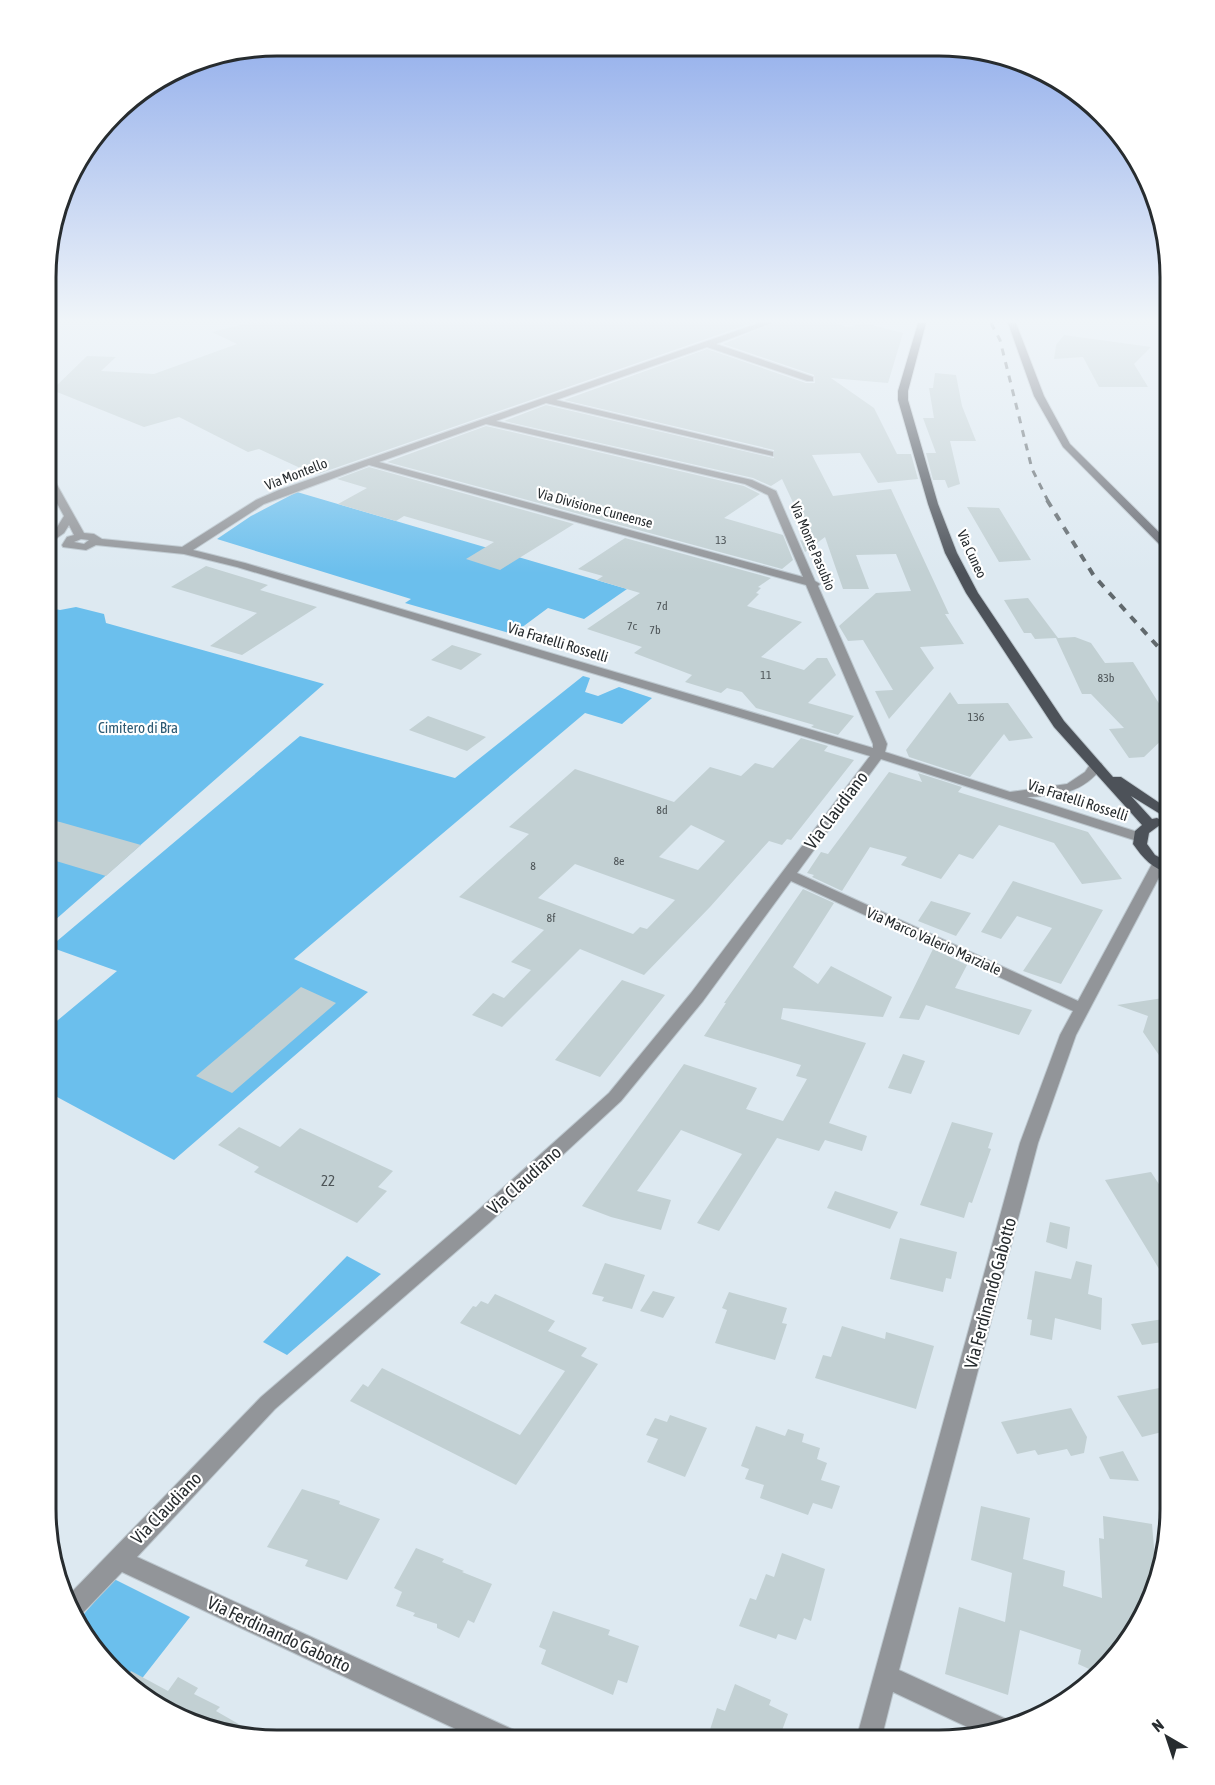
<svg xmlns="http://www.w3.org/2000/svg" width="1215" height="1785" viewBox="0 0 1215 1785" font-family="'Asap Condensed',sans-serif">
	<rect width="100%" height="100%" fill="#dde9f1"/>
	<path fill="#6bbfed" d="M297 492 627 589 584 619 548 608 513 634 405 603 411 599 217 539 251 516Z
		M46 607 60 610 76 607 104 614 106 623 324 684 46 928Z
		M583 676 590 678 585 692 598 696 619 687 652 698 622 724 585 713 294 959 368 992 174 1160 46 1091V1030L117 971 50 947 300 736 455 778Z
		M347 1256 381 1274 287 1355 263 1342Z
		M114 1579 190 1617 133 1690 93 1650 77 1622Z"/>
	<path fill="#c2d0d3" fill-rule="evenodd" d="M248 323H752L318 474 311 473 259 449 248 452 179 417 144 427 52 390 87 356 116 357 101 371 154 374 237 344 212 332Z
		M773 323H835L848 327 864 323 903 333 888 383 831 378 874 408 897 454H911L918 479 878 483 860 453 812 455 833 496 891 489 949 614H945L964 644 920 647 934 668 889 719 875 691 893 690 863 640 848 641 839 626 876 593 911 591 896 554 856 555 869 589H843L825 537 805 552 800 540 812 543 782 479 771 486 753 478 504 421 546 405 774 458V450L564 400 707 349 806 383H815L814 375 723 344Z
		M1064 335 1151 347 1134 364 1148 387H1099L1083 357 1054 359 1056 345Z
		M935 373 956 375 962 406 976 441H950L960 484 948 488 945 480H933L926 453H936L923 418H934L929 388H933Z
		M486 426 744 486 760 494 724 518 783 535 793 560 782 569 387 462Z
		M369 467 574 524 500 570 466 559 494 542 404 516 396 521 338 504 367 488 337 479Z
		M967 507 999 508 1031 560 999 562Z
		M625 538 771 578 758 587 761 588 756 593 759 594 747 606 802 622 761 657 804 670 817 658H827L836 675 808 703 854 716 838 735 811 727 814 725 756 708 742 692 727 688 721 693 685 682 692 675 634 653 642 647 587 629 640 593 597 580 603 576 578 569Z
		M206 566 268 585 260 590 317 607 242 655 210 646 257 613 171 587Z
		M1028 598 1058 638 1075 637 1091 643 1105 663 1133 662 1170 721V732L1144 757 1129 758 1109 729 1124 728 1091 694H1082L1056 638 1035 639 1031 633H1024L1004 600Z
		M452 645 482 654 461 670 431 660Z
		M950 692 958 704 1008 703 1033 738 1009 741 1004 734 970 777 909 757 906 750Z
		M428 716 486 737 467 751 409 730Z
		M801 738 828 746 824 751 854 760 791 840 787 839 782 845 769 841 710 907 644 975 580 949 502 1027 472 1015 493 993 504 998 531 970 511 962 544 930 459 897 529 834 509 827 575 769 674 802 710 767 741 776 755 763 773 768ZM691 825 725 841 698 870 659 857ZM575 864 675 900 647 929 640 927 633 934 538 898Z
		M889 772 922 782 918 773 962 787 958 792 1088 832 1122 879 1082 884 1054 843 999 825 973 859 959 854 941 879 901 865 907 857 870 847 842 891 812 877 814 875 807 873 821 852 828 854Z
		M46 819 60 822 141 845 106 876 46 858Z
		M1013 881 1103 910 1061 984 1023 971 1052 928 1017 916 1001 939 981 932Z
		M803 889 834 903 793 967 818 984 831 966 892 997 883 1017 783 1008 781 1019 866 1043 829 1123 867 1136 862 1151 825 1140 819 1151 777 1138 719 1231 697 1223 742 1154 681 1130 637 1191 671 1200 661 1230 611 1217 582 1206 684 1064 757 1088 746 1109 783 1121 807 1079 796 1076 801 1065 704 1036 726 1003H724Z
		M931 901 971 913 956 936 918 921Z
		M933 949 967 965 955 988 1032 1010 1019 1035 926 1005 919 1020 899 1018Z
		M622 980 665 995 600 1077 555 1060Z
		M301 987 336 1003 232 1093 196 1076Z
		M1170 997V1071L1143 1032 1148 1016 1117 1005Z
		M903 1054 925 1061 911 1094 888 1088Z
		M952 1122 993 1133 988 1148 991 1149 972 1203 969 1202 964 1218 920 1205Z
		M239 1127 280 1147 300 1128 393 1171 378 1187 387 1191 357 1223 254 1172 259 1167 218 1145Z
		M1151 1172 1170 1201V1287L1105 1180Z
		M835 1191 898 1212 890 1229 827 1208Z
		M1050 1222 1070 1227 1067 1249 1046 1242Z
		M900 1238 957 1252 951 1279 946 1278 943 1292 890 1279Z
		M1076 1261 1092 1265 1088 1294 1102 1298 1101 1330 1055 1318 1052 1340 1030 1335 1032 1320 1027 1319 1035 1271 1071 1279Z
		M605 1263 645 1275 632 1309 602 1301 604 1297 592 1294Z
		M653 1291 675 1297 663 1318 640 1311Z
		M729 1292 787 1308 782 1323 787 1324 775 1360 715 1343 727 1310 722 1308Z
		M495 1294 555 1321 548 1331 587 1348 581 1356 598 1364 516 1485 350 1401 363 1384 368 1387 382 1368 520 1435 565 1371 460 1323 473 1306 476 1307 481 1301 488 1304Z
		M1170 1318V1341L1142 1345 1131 1324Z
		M842 1326 885 1339 886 1332 934 1346 916 1409 815 1378 823 1355 831 1357Z
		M1170 1386V1430L1142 1437 1117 1396Z
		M1071 1408 1087 1437 1084 1453 1071 1456 1067 1449 1038 1455 1035 1450 1017 1454 1001 1422Z
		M670 1415 707 1428 685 1477 647 1462 658 1439 646 1435 655 1418 667 1422Z
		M756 1426 785 1436 788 1429 804 1434 802 1442 820 1448 817 1459 827 1463 821 1480 840 1486 832 1509 813 1503 808 1515 760 1498 764 1485 745 1479 749 1469 741 1466Z
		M1123 1451 1139 1481 1110 1479 1099 1457Z
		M302 1489 340 1501 339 1504 380 1519 347 1580 305 1566 308 1560 267 1547Z
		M981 1506 1030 1518 1023 1559 1065 1571 1063 1586 1102 1598 1099 1538 1104 1539 1103 1516 1152 1524 1157 1584 1131 1637 1098 1673 1078 1664 1081 1650 1020 1630 1008 1695 945 1674 959 1607 1005 1622 1012 1573 971 1560Z
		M416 1548 444 1559 442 1562 464 1571 462 1572 492 1584 474 1623 468 1620 459 1638 437 1628V1624L413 1616 415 1613 396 1606 402 1592 394 1588Z
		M782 1553 825 1569 811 1621 804 1618 796 1640 778 1634 776 1639 739 1626 750 1598 756 1600 766 1574 774 1577Z
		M553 1611 610 1630 608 1635 639 1646 627 1683 618 1680 613 1695 541 1664 546 1650 539 1647Z
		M131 1671 168 1691 178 1677 198 1688 194 1694 220 1707 216 1711 256 1734 254 1738 188 1723 136 1692 125 1682Z
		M735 1684 771 1700 769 1705 788 1714 780 1736 772 1733 770 1740 707 1739 717 1708 725 1711Z"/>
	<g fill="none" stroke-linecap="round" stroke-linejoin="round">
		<g stroke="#bcc7ce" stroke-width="2">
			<path id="street" d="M759 323H771L716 344 813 377V381H807L707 347 556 400 773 452V456L546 403 496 421 752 480 776 491 815 581 820 584 818 586 887 744 885 752 1010 792 1067 784 1085 772 1091 763H1101L1103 766C1084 793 1058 796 1027 797L1144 834 1146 837 1144 840H1134L881 759 797 873 1078 1001 1152 864 1159 860 1166 864 1076 1035 1038 1143 899 1670 1006 1719 1009 1726 978 1732 893 1692 881 1740H856L1020 1143 1060 1035 1073 1011 791 881 703 1001 621 1101 489 1223 275 1409 137 1557 514 1730 517 1739H477L122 1572 76 1620 64 1600 261 1397 475 1213 609 1093 691 993 870 756 237 567 184 554 96 545 86 550 63 547 62 545 67 537 74 535 69 525 64 533 47 545V537L56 529 64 516 47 485V473L52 476 84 533 94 534 102 539 182 547 256 500 279 490ZM486 424 745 484 768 495 803 577 379 462ZM369 465 806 585 873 744V748L245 563 193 550 264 504ZM81 539 89 540 84 544 74 542Z"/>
		</g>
		<g stroke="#bcc7ce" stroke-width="2">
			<path id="secondary" d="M1008 323H1016L1044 396 1070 444 1170 543V552L1166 551 1063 447 1034 396Z"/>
		</g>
		<g stroke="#bcc7ce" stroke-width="2">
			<path id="primary" d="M918 323H926L908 391V400L938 504 957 553 978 593 1064 721 1113 777H1121L1170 810V820L1131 796 1152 819 1157 818 1164 822 1149 833 1147 844 1155 855 1170 863V873C1152 869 1143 858 1133 844L1135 831 1142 825 1054 727 966 593 945 553 928 504 898 400V391Z"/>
		</g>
		<use href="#street" fill="#929599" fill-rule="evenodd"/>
		<use href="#secondary" fill="#6a6d74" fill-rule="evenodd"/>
		<use href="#primary" fill="#4d5259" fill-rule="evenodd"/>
		<path stroke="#61696d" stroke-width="3" stroke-dasharray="7 7" stroke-linecap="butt" d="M991 323 1000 340 1032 469 1048 501"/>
		<path stroke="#61696d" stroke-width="4" stroke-dasharray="8 8" stroke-linecap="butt" d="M1047 500 1094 576 1170 660"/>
	</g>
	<linearGradient id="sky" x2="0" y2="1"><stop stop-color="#89a7ea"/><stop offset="0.56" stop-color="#f0f5f9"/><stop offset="1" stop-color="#f0f5f9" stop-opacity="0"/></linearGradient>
	<rect width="1215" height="573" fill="url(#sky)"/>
	<g text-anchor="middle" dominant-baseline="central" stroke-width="4.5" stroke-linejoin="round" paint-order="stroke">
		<g font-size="12" fill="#4e5558">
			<text x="721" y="540">13</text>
			<text x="662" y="606">7d</text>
			<text x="632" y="626">7c</text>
			<text x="655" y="630">7b</text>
			<text x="766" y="675">11</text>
			<text x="1106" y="678">83b</text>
			<text x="976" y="717">136</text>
			<text x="662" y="810">8d</text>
			<text x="619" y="861">8e</text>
			<text x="533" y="866">8</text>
			<text x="551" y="918">8f</text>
		</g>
		<g font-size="14" fill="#272c2f" stroke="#fff">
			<text transform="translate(296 474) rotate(-21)">Via Montello</text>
			<text transform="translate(595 508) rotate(15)">Via Divisione Cuneense</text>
			<text transform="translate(813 546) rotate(67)">Via Monte Pasubio</text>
			<text transform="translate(972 554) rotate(65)">Via Cuneo</text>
		</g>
		<g font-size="15" fill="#272c2f" stroke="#fff">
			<text transform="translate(558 642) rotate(17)">Via Fratelli Rosselli</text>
			<text transform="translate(1078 800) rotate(18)">Via Fratelli Rosselli</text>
			<text transform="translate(934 941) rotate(24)">Via Marco Valerio Marziale</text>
		</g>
		<g font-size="15" fill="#2d5a73" stroke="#fff">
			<text x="138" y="727">Cimitero di Bra</text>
		</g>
		<g font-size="15" fill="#4e5558">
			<text x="328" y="1180">22</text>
		</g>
		<g font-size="18" fill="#272c2f" stroke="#fff">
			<text transform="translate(836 810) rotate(-53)">Via Claudiano</text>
			<text transform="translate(524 1180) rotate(-42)">Via Claudiano</text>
			<text transform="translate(990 1293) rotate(-75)">Via Ferdinando Gabotto</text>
			<text transform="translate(166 1508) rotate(-46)">Via Claudiano</text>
			<text transform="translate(279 1634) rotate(25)">Via Ferdinando Gabotto</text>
		</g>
	</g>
	<path d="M0 0H1215V1785H0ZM277 56H939A221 221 0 0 1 1160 277V1509A221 221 0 0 1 939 1730H277A221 221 0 0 1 56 1509V277A221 221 0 0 1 277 56Z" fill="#fff" fill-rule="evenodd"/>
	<path fill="none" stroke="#272c2f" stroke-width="3" d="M277 56H939A221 221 0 0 1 1160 277V1509A221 221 0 0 1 939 1730H277A221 221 0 0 1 56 1509V277A221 221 0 0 1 277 56Z"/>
	<g transform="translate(1167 1737) rotate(321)" stroke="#ffffff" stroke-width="4.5" paint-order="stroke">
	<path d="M0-4.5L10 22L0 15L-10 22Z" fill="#272c2f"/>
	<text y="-9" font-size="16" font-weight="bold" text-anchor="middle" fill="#272c2f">N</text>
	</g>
</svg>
